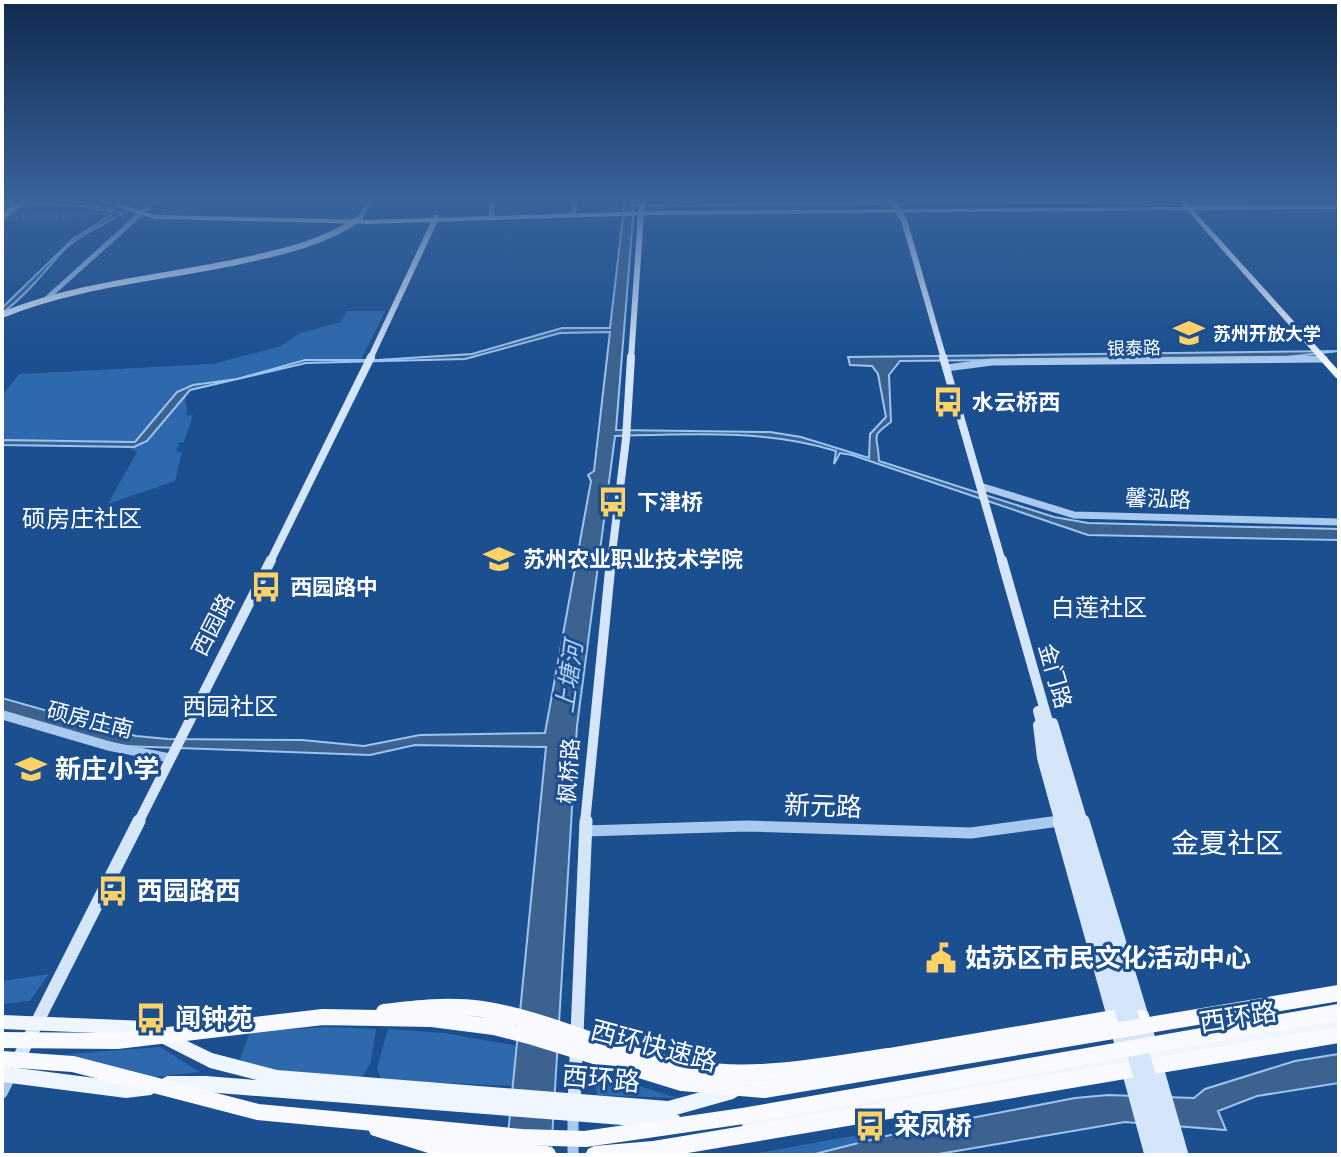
<svg xmlns="http://www.w3.org/2000/svg" width="1341" height="1157" viewBox="0 0 1341 1157" font-family="Poppins,'Noto Sans SC',sans-serif">
	<rect width="100%" height="100%" fill="#1b4f8f"/>
	<path fill="#2e69ad" d="M347 311H385L361 360H305L237 379 185 387 187 416 193 415 184 442 179 443 176 452H182L175 481 108 504 137 452 130 448 131 443 2 440V396L19 374 213 364 281 346 300 333 341 322Z
		M49 974 30 1001 2 1004V981Z
		M326 1027 376 1029 371 1062 363 1076C346 1085 255 1072 240 1059L250 1032Z
		M388 1029 444 1033 518 1046 514 1086 381 1080 377 1068Z
		M160 1047 200 1072 154 1077 67 1054Z
		M593 1071 677 1098 597 1095Z
		M880 1131 883 1137 811 1155H747Z"/>
	<path fill="#3c6290" stroke="#9cc4f0" stroke-width="2" d="M625 200 715 204 1339 200 634 206 616 430 770 432 801 437 869 458 870 434 886 417 878 374 872 366 850 365 848 357 1339 351 1287 357 900 361 889 375 891 422C869 438 878 434 879 461L1054 517 1088 523 1339 529V540L1088 535 852 455 840 453 834 464 836 451C766 429 688 434 615 436L577 726 551 1155H506L546 747 415 745 370 755 122 746 2 711V698L136 736 168 739 302 740 364 746 420 735 545 733 591 481 588 475 594 471 610 332 560 333 465 359 306 363 190 390 147 441 134 447 2 445V440L135 442 177 392 193 385 237 379 305 360H377L472 354 562 328H610Z
		M80 202 124 213C103 225 78 235 60 254 43 274 23 298 2 313V308L73 239 115 213 83 206 2 204Z
		M1339 1054V1083L1257 1096 1218 1111 1226 1130 1125 1122 933 1155H811L906 1131 922 1135 940 1124 1075 1098 1108 1095 1194 1098 1205 1089 1295 1061Z"/>
	<g fill="none" stroke-linecap="round" stroke-linejoin="round">
		<path stroke="#3d69a0" stroke-width="7" stroke-dasharray="7 3" stroke-linecap="butt" d="M2 218 179 212"/>
		<path stroke="#a9c9ee" stroke-width="5" d="M574 200V215
			M360 218 370 200
			M491 218 493 200
			M45 300 156 200
			M1302 359H1324"/>
		<path stroke="#a9c9ee" stroke-width="7" d="M946 368 992 362 1324 359
			M980 486 1074 515 1339 522"/>
		<path stroke="#a9c9ee" stroke-width="9" d="M2 715 108 746 170 758
			M1044 823 1059 821"/>
		<path stroke="#a9c9ee" stroke-width="11" d="M585 831 747 826 971 833 1059 821
			M2 1093 11 1075
			M573 1113V1155"/>
		<path stroke="#d6e6fa" stroke-width="6" d="M892 200 904 220 944 359
			M2 315C80 283 165 278 246 260 286 251 326 242 360 218
			M370 359 436 218
			M631 359 642 200"/>
		<path stroke="#d6e6fa" stroke-width="8" d="M943 357 1002 562
			M270 562 371 357
			M611 562 626 439 631 357"/>
		<path stroke="#d6e6fa" stroke-width="10" d="M1002 560 1057 753
			M1038 711 1049 752
			M1053 723 1083 823
			M1038 725 1042 758 1060 823
			M138 823 271 560
			M585 823 611 560"/>
		<path stroke="#d6e6fa" stroke-width="13" d="M1059 821 1123 1051
			M1083 821 1151 1046
			M18 1060 139 821
			M1156 1064 1182 1155
			M1128 1070 1151 1155
			M574 1105 586 821"/>
		<path fill="#f0f6ff" fill-rule="evenodd" d="M8 200H15L2 210V205Z
			M23 200H30L2 221V216Z
			M95 200H105L155 215 369 220 653 211 1184 207 1178 200H1184L1190 206 1339 205V209L1193 210 1339 371V378H1336L1187 210 653 215 369 224 155 219Z
			M2 1015 146 1021 212 1053 277 1070 668 1101 733 1083 738 1086 741 1091 738 1096 733 1099 676 1115H679L681 1121 679 1127 673 1129 206 1092H167L162 1089 159 1084 162 1079 167 1076H206L257 1080 210 1068 145 1035 2 1029Z
			M1339 1018V1032L770 1129H749L743 1127 741 1121 743 1115 749 1113H770Z
			M2 1066 126 1082 151 1079 156 1082 159 1087 156 1092 151 1095 126 1098 2 1082Z
			M788 1069 793 1072 796 1077 793 1082 749 1094 744 1091 741 1086 744 1081Z"/>
		<path fill="#f8faff" fill-rule="evenodd" d="M18 200H25L2 218V213Z
			M1113 1010H1142L1148 1012 1150 1018 1148 1024 1142 1026H1113L889 1064 883 1062 881 1056 883 1050 889 1048Z
			M1339 1027V1043L676 1155H585L588 1149 594 1146 653 1141Z
			M377 1120 428 1135 548 1146 554 1149 557 1155H452L428 1153 371 1135 368 1129 371 1123Z"/>
		<path stroke="#d6e6fa" stroke-width="10" d="M1049 752 1069 823
			M1057 753 1077 823"/>
		<path stroke="#d6e6fa" stroke-width="13" d="M1068 821 1162 1155
			M1076 821 1172 1155"/>
		<path stroke="#f8faff" stroke-width="16" d="M384 1012C416 1008 449 1004 482 1009 555 1020 621 1058 694 1069 759 1079 825 1065 889 1056
			M2 1040 117 1041 323 1017 432 1019 494 1027 533 1037 682 1083 764 1090 1339 993
			M2 1059 73 1064 258 1112 522 1137 585 1139 743 1116 1339 1012"/>
	</g>
	<linearGradient id="sky" x2="0" y2="1"><stop stop-color="#0f2b4f"/><stop offset="0.55" stop-color="#39639b"/><stop offset="1" stop-color="#39639b" stop-opacity="0"/></linearGradient>
	<rect width="1341" height="362" fill="url(#sky)"/>
	<defs>
		<g id="university-bare" transform="scale(2.4)"><path d="M0-5L7-2L0 1L-7-2ZM-4 1L0 2.5L4 1V4Q0 6-4 4Z" fill="#ffd166" stroke="#1b4f8f" stroke-width="2.5" paint-order="stroke"/></g>
		<g id="bus-bare" transform="scale(2.4)"><path d="M-5-6H5V4H4V6H2V4H-2V6H-4V4H-5ZM-3.5-4V0h7V-4ZM-3.5 1.2v1.5H-2V1.2ZM2 1.2v1.5H3.5V1.2Z" fill="#ffd166" stroke="#1b4f8f" stroke-width="2.5" paint-order="stroke"/></g>
		<g id="school-bare" transform="scale(2.4)"><path d="M0-5L7-2L0 1L-7-2ZM-4 1L0 2.5L4 1V4Q0 6-4 4Z" fill="#ffd166" stroke="#1b4f8f" stroke-width="2.5" paint-order="stroke"/></g>
		<g id="civic-bare" transform="scale(2.4)"><path d="M-.6-6.5H3V-4.5H.6V-3L4-1V1h2V6H-6V1h2V-1L-.6-3ZM-1.2 2.5V6h2.4V2.5Z" fill="#ffd166" stroke="#1b4f8f" stroke-width="2.5" paint-order="stroke"/></g>
	</defs>
	<g fill-rule="evenodd">
		<use href="#university-bare" x="1189" y="333"/>
		<use href="#bus-bare" x="948" y="402"/>
		<use href="#bus-bare" x="613" y="502"/>
		<use href="#university-bare" x="499" y="559"/>
		<use href="#bus-bare" x="266" y="587"/>
		<use href="#school-bare" x="31" y="769"/>
		<use href="#bus-bare" x="113" y="891"/>
		<use href="#civic-bare" x="941" y="958"/>
		<use href="#bus-bare" x="151" y="1018"/>
		<use href="#bus-bare" x="870" y="1126"/>
	</g>
	<g text-anchor="middle" dominant-baseline="central" stroke-width="6" stroke-linejoin="round" paint-order="stroke">
		<g font-size="18" font-weight="bold" fill="#fff" stroke="#1b4f8f" text-anchor="start">
			<text x="1213" y="333">苏州开放大学</text>
		</g>
		<g font-size="18" fill="#fff" stroke="#1b4f8f">
			<text transform="translate(1134 348) rotate(-1)">银泰路</text>
		</g>
		<g font-size="22" font-weight="bold" fill="#fff" stroke="#1b4f8f" text-anchor="start">
			<text x="972" y="402">水云桥西</text>
			<text x="637" y="502">下津桥</text>
			<text x="523" y="559">苏州农业职业技术学院</text>
			<text x="290" y="587">西园路中</text>
		</g>
		<g font-size="22" fill="#fff" stroke="#1b4f8f">
			<text transform="translate(1158 499) rotate(2)">馨泓路</text>
			<text transform="translate(213 625) rotate(-63)">西园路</text>
			<text transform="translate(1055 676) rotate(74)">金门路</text>
			<text transform="translate(90 720) rotate(14)">硕房庄南</text>
			<text transform="translate(569 771) rotate(-86)">枫桥路</text>
		</g>
		<g font-size="24" fill="#fff" stroke="#1b4f8f">
			<text x="82" y="518">硕房庄社区</text>
			<text x="1099" y="607">白莲社区</text>
			<text x="230" y="706">西园社区</text>
		</g>
		<g font-size="24" font-style="italic" fill="#b5d3f5" stroke="#1b4f8f">
			<text transform="translate(569 677) rotate(-82)">上塘河</text>
		</g>
		<g font-size="26" font-weight="bold" fill="#fff" stroke="#1b4f8f" text-anchor="start">
			<text x="55" y="769">新庄小学</text>
			<text x="137" y="891">西园路西</text>
			<text x="965" y="958">姑苏区市民文化活动中心</text>
			<text x="175" y="1018">闻钟苑</text>
			<text x="894" y="1126">来凤桥</text>
		</g>
		<g font-size="26" fill="#fff" stroke="#1b4f8f">
			<text transform="translate(823 806) rotate(2)">新元路</text>
			<text transform="translate(1238 1017) rotate(-9)">西环路</text>
			<text transform="translate(654 1046) rotate(15)">西环快速路</text>
			<text transform="translate(601 1079) rotate(5)">西环路</text>
		</g>
		<g font-size="28" fill="#fff" stroke="#1b4f8f">
			<text x="1227" y="843">金夏社区</text>
		</g>
	</g>
	<rect width="1341" height="1157" fill="none" stroke="#ffffff" stroke-width="8"/>
</svg>
